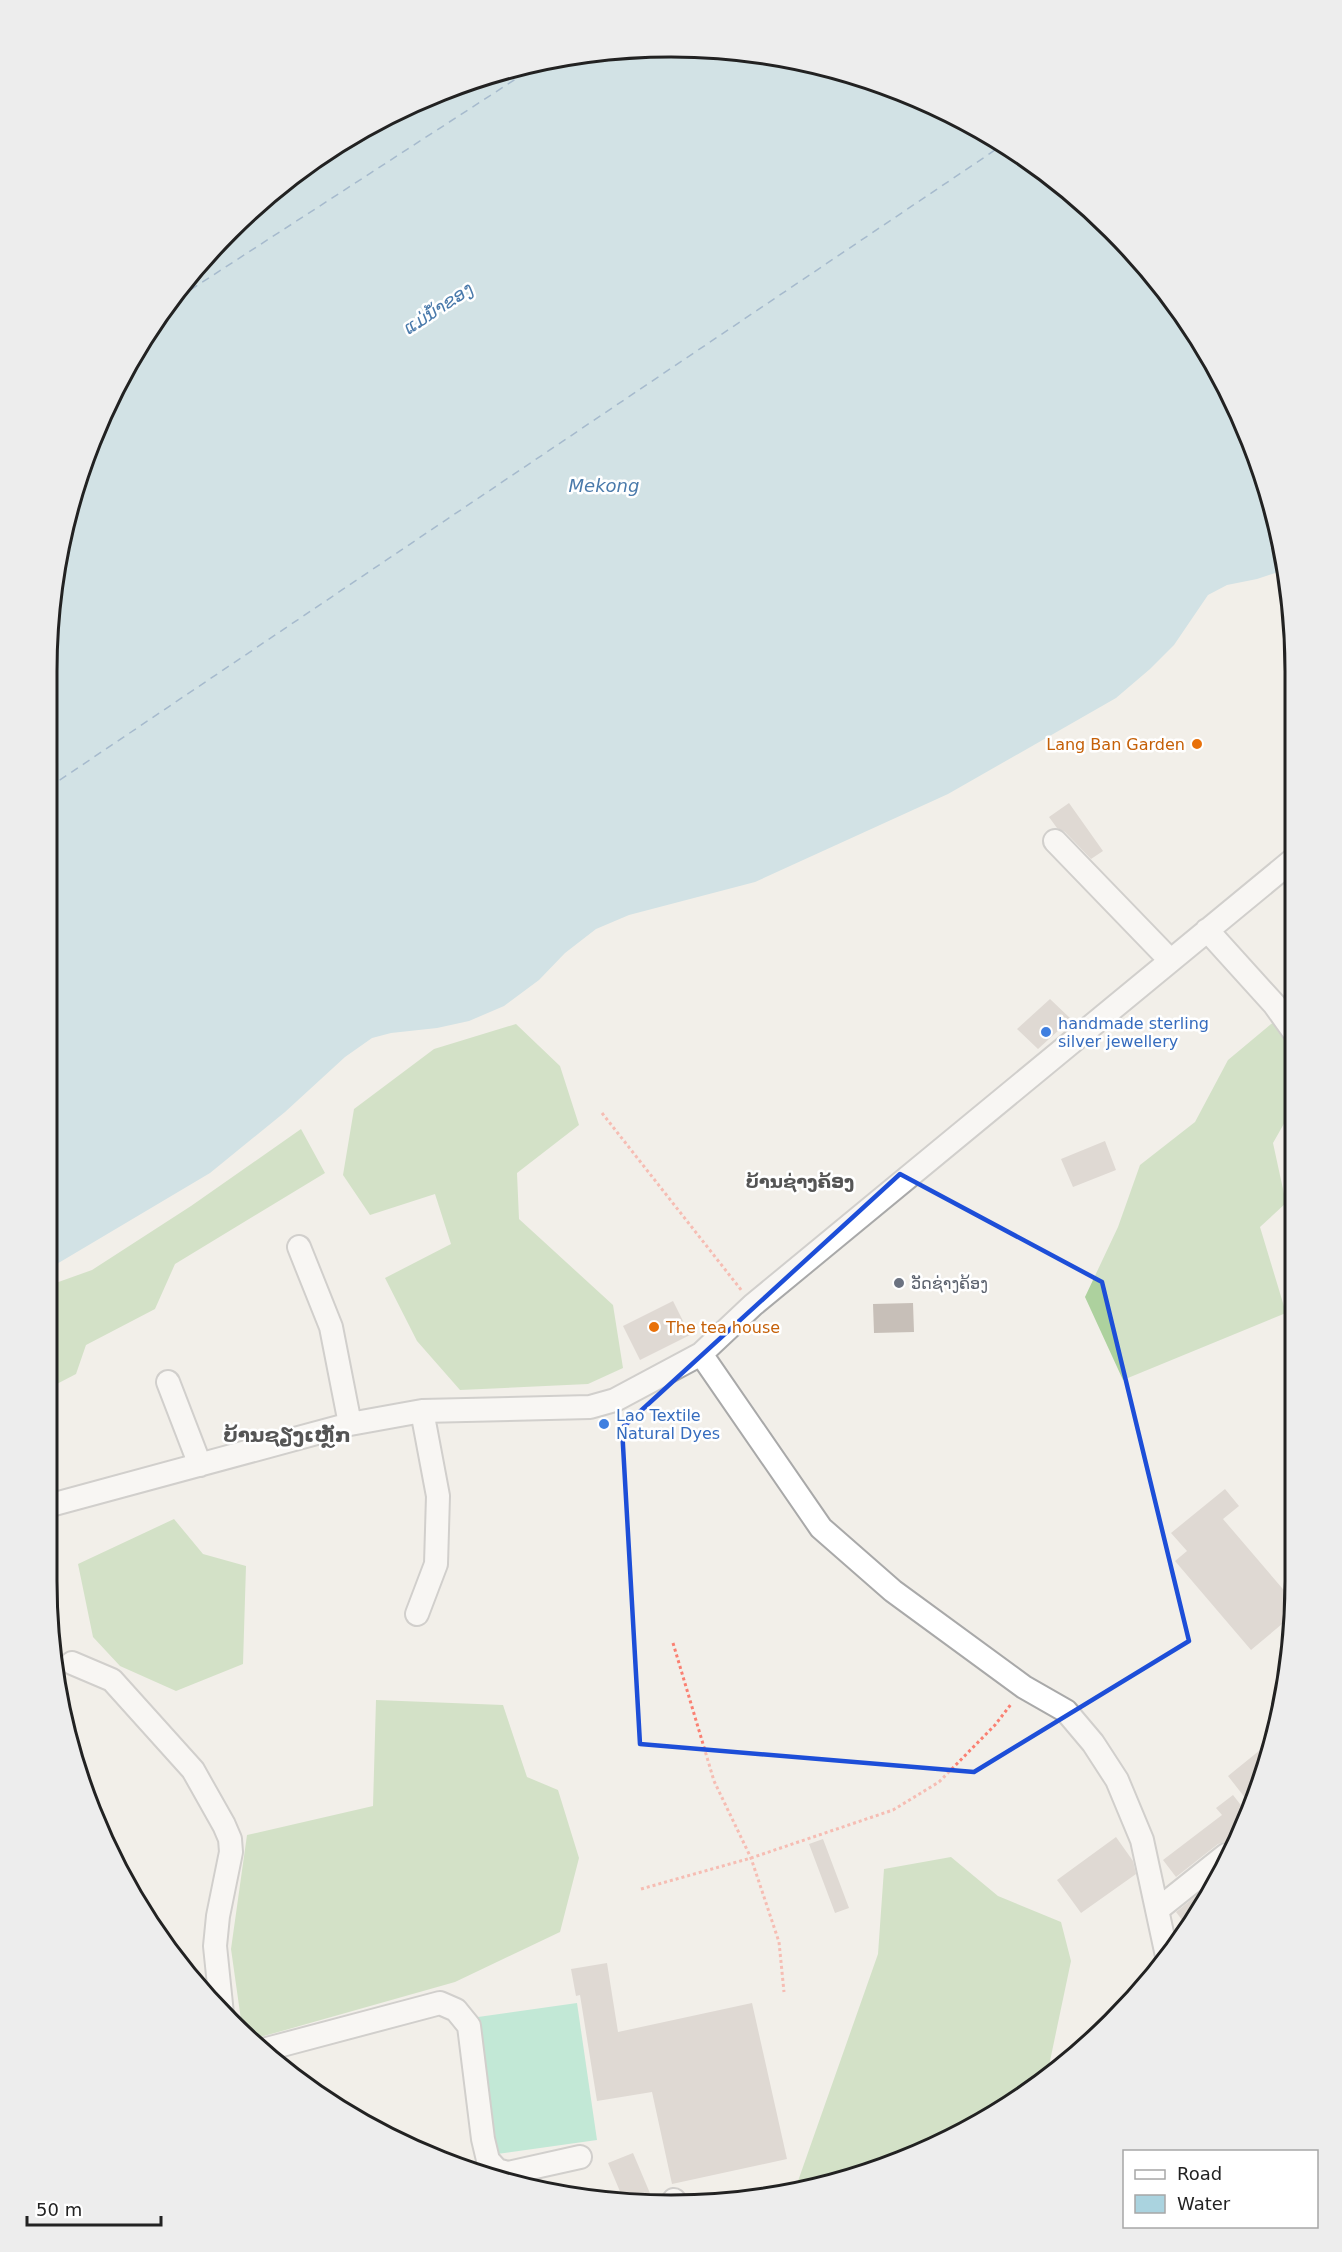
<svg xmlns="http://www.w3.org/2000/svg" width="1342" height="2252" viewBox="0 0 1342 2252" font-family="'DejaVu Sans','Noto Sans Lao',sans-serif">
	<rect width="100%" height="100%" fill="#f2efe9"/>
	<path fill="#add19e" d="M1294 1005V1106L1273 1143 1286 1203 1260 1227 1286 1313 1123 1380 1085 1297 1118 1227 1140 1165 1195 1122 1228 1060Z
		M516 1024 560 1066 579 1125 517 1173 519 1219 613 1305 623 1368 588 1384 460 1390 417 1341 385 1278 451 1244 435 1194 370 1215 343 1175 354 1109 434 1049Z
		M301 1129 325 1173 175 1264 155 1309 86 1345 76 1374 51 1387 50 1285 92 1270 191 1206Z
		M174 1519 203 1554 246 1566 243 1664 176 1691 120 1666 93 1637 78 1564Z
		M376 1700 503 1705 527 1777 558 1790 579 1858 560 1932 455 1982 250 2040 243 2034 231 1949 247 1835 373 1806Z
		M951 1857 998 1896 1061 1922 1071 1961 1046 2080 948 2141 871 2172 753 2200 694 2204 798 2181 878 1954 884 1869Z"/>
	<path fill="#88e0be" d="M577 2003 597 2140 497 2154 478 2017Z"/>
	<path fill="#aad3df" d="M671 47 793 59 910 94 1018 152 1140 259 1212 359 1274 509 1284 570 1257 579 1227 585 1208 595 1174 645 1150 669 1116 698 948 794 755 882 629 915 596 929 565 953 539 980 504 1006 469 1021 437 1028 391 1033 372 1038 345 1057 285 1112 210 1173 50 1268 48 630 80 470 152 324 230 229 324 152 432 94 514 69 550 58Z"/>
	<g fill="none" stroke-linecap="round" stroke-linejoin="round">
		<path stroke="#4a7aab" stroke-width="1.5" stroke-dasharray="8 6" stroke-linecap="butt" d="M167 305 545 60
			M48 788 1004 144"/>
	</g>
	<path fill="#c7bfb8" d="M1069 803 1103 851 1091 859 1065 832 1057 828 1049 817Z
		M1050 999 1071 1019 1038 1049 1017 1029Z
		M1105 1141 1116 1170 1073 1187 1061 1159Z
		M673 1301 690 1335 640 1360 623 1326Z
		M913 1303 914 1332 874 1333 873 1304Z
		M1225 1489 1239 1506 1223 1519 1294 1602V1614L1251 1650 1175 1561 1187 1551 1171 1533Z
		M1270 1742 1262 1782 1259 1788 1246 1799 1228 1776Z
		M1233 1795 1247 1813 1232 1843 1225 1842 1218 1844 1176 1877 1163 1860 1222 1815 1216 1808Z
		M1116 1837 1133 1861 1136 1874 1081 1913 1057 1880Z
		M823 1839 849 1908 835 1913 809 1844Z
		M1212 1883 1190 1928 1189 1929 1176 1912Z
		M607 1963 618 2032 752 2003 787 2159 672 2184 652 2092 597 2101 580 1995 576 1996 571 1969Z
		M633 2153 652 2198 641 2203 624 2201 608 2163Z"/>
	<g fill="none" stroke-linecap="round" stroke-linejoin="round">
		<g stroke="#a9a9a9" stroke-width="26">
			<path id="minor" d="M1055 841 1170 960
				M1207 930 1274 1004 1294 1032
				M299 1247 331 1327 350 1424
				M701 1354 821 1528 893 1591 1024 1687 1066 1711 1093 1743 1117 1780 1142 1840 1167 1956
				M168 1382 200 1465
				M51 1505 350 1424 422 1411 590 1407 615 1400 701 1354 753 1305 1294 859
				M417 1614 436 1564 438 1496 422 1411
				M72 1663 112 1680 193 1770 224 1825 230 1839 231 1852 218 1916 215 1946 222 2014
				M1157 1910 1226 1855
				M263 2050 440 2003 456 2010 469 2026 483 2139 488 2160 497 2170 508 2173 580 2157
				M670 2205 674 2200"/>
		</g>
		<path stroke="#fa8072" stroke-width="3" stroke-dasharray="3 3" stroke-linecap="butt" d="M602 1113 742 1291
			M673 1643 714 1781 751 1858 779 1942 784 1992
			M641 1889 751 1858 893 1810 939 1782 995 1725 1012 1703"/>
		<use href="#minor" stroke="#fff" stroke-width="22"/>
	</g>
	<path d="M0 0H1342V2252H0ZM900 1174 1102 1282 1189 1641 974 1772 640 1744 622 1428Z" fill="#f2efe9" fill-opacity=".55" fill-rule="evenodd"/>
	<path fill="none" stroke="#1d4ed8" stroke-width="4.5" stroke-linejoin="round" d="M900 1174 1102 1282 1189 1641 974 1772 640 1744 622 1428Z"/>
	<g fill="#e8710a" stroke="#fff" stroke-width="2">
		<circle cx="1197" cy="744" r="6"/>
		<circle cx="654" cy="1327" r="6"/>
	</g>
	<g fill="#3f7fe0" stroke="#fff" stroke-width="2">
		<circle cx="1046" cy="1032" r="6"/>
		<circle cx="604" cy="1424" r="6"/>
	</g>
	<circle fill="#6b7280" stroke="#fff" stroke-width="2" cx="899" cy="1283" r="6"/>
	<g text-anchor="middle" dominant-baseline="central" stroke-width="5" stroke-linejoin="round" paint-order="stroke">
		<g font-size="16" fill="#c56008" stroke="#fff" text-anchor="end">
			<text x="1185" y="744">Lang Ban Garden</text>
			<text x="666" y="1327" text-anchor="start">The tea house</text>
		</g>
		<g font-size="16" fill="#366cbe" stroke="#fff" text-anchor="start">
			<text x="1058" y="1023">handmade sterling<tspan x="1058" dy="18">silver jewellery</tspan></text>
			<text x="616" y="1415">Lao Textile<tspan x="616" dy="18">Natural Dyes</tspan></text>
		</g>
		<g font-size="16" fill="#5b616d" stroke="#fff" text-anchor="start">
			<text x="911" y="1283">ວັດຊ່າງຄ້ອງ</text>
		</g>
		<g font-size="18" font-style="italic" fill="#4a7aab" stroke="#fff">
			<text transform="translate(438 308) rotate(-33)">ແມ່ນ້ຳຂອງ</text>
			<text x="604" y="485">Mekong</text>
		</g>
		<g font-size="18" font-weight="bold" fill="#555" stroke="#fff">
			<text x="800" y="1181">ບ້ານຊ່າງຄ້ອງ</text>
		</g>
		<g font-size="20" font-weight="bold" fill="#555" stroke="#fff">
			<text x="287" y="1435">ບ້ານຊຽງເຫຼັກ</text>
		</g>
	</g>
	<path d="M0 0H1342V2252H0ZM671 57H671A614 614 0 0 1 1285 671V1581A614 614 0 0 1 671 2195H671A614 614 0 0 1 57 1581V671A614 614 0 0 1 671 57Z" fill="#ededed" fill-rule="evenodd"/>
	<path fill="none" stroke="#222" stroke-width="3" d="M671 57H671A614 614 0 0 1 1285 671V1581A614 614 0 0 1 671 2195H671A614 614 0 0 1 57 1581V671A614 614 0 0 1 671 57Z"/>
	<rect x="1123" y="2150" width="195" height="78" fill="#ffffff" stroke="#a7a7a7" stroke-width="1.5"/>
	<rect x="1135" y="2170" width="30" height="9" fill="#ffffff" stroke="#a7a7a7" stroke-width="1.5"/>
	<text x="1177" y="2180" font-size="18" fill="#222222">Road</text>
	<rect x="1135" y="2195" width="30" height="18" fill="#aad3df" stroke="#a7a7a7" stroke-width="1.5"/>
	<text x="1177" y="2210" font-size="18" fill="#222222">Water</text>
	<path d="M27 2216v9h134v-9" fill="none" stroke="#222222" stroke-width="3"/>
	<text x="36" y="2216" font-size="18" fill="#222222" stroke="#ffffff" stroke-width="4.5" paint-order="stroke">50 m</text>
</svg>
